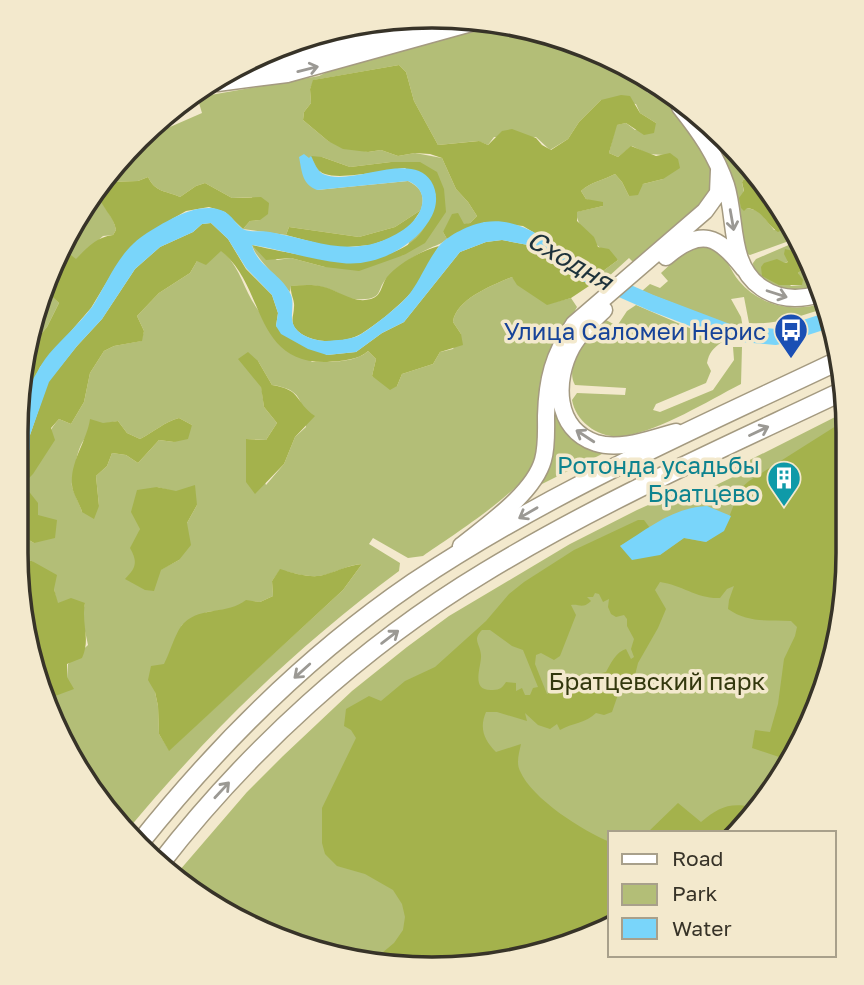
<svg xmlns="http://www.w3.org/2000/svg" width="864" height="985" viewBox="0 0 864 985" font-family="'Golos Text',sans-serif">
	<rect width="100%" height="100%" fill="#f3e9cd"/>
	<path fill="#b3be77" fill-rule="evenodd" d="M491 21 616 63 615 67 623 74 625 72 648 93 661 96 680 114 709 162 714 178V189L696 213 633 262 629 258 607 278 599 274 618 260C602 250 578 233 576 212L603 206 586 199 581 191C590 182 604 180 615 174L622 182 629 196 643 184 663 179 665 155 648 154 632 146 618 157 609 153 616 125 626 123 635 130 656 123 640 113 636 104 601 100 579 122 568 139 550 150 536 137H494L488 145 478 141 438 145 414 101 406 72 399 65 314 80 310 89 311 103 304 112 303 120 328 141 368 152 381 150 398 156 415 153 442 158 456 189 468 202 477 216 470 223 443 232 447 239C440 245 436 245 428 249 415 255 401 265 391 274 373 288 388 301 355 299 346 299 338 292 329 289 316 284 305 285 291 286L290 292C279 279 256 259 252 245L277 260 291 258 325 267 404 255 437 173 391 162 350 167 322 157 317 190 408 181C422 188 425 196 421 210L395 227 359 237 289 227 286 235 243 229 250 221 260 220 252 197 232 198 205 183 196 186 180 197C165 190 156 193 148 177L138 181 108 182 147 137 202 113 199 103 168 114 182 100 319 76 337 67Z
		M376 27 292 52 274 55 324 30Z
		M716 142 765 185 771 197 754 188 744 179 742 182 747 208 759 211 774 230H782L784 223 796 246 789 261 785 263 769 262 791 286 802 285 798 273 806 267 816 287C796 291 754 291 753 263L756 259 791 244 789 241 750 255 745 253 724 163Z
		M98 193C102 207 114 216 116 230L113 235 103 236 76 260 62 248 72 224Z
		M707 246C729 254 726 265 739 281 760 306 793 313 824 303L826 308C800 316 776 325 749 323L744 297 731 299 741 317 743 328 729 325 642 291 650 284 660 288 668 281 661 273C676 259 687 247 707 246Z
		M221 250C240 266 243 288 256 307 266 323 298 348 312 362 329 362 356 363 368 351L376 359 372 376 397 386 402 374 433 364 440 352 453 349 461 334 453 322C456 299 493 285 512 277L547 304 571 298 577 307C565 329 549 348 542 373 534 403 547 441 531 469 516 495 450 537 423 556L408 558 373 538 369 544 400 563 399 571C295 648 208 733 125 833L119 827C102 802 47 729 47 703 47 694 61 684 67 677L68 664 88 645 82 617 85 603H57L54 589 32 561 17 560V533L34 543 37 503 22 484C42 466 41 438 59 419L71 424 84 402 90 373 104 351 114 346 141 341 144 331 137 316 159 293 190 273 197 261ZM258 361 272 385C301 389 302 401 306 427L295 437 284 464 266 485 247 439 266 440 277 423 264 407ZM179 418 192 425 174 442 159 440 138 463 126 455 112 453 107 466 96 476 99 506 82 512C80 504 73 492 72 486 71 482 74 474 75 469 78 441 89 425 118 421L127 433 140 439C154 432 164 422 179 418ZM157 487 176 492 197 505 187 523 179 560 160 570 126 579 135 569 140 529ZM362 564 343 590 169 750 159 734 158 706 155 692 182 625 207 612 235 609 246 601 260 602 273 596 272 581 280 570C293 573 305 577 319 576 334 574 346 565 362 564Z
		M46 291 59 303 47 327 23 356Z
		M636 305 722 342C713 348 709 353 707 363L711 371 706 383 656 404 653 410 660 412 713 390 734 360 733 347H742L741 384C706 402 663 429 625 436 601 440 576 423 572 400L577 393 625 395 626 388 575 385C563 363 591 335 606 320L617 326 627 311Z
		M554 410C564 439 578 443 606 452L538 486Z
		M847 411V581L805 737 732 833H610V926L540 955 459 968 351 961 272 937 173 878 247 792 283 756 352 691 407 647 449 616 570 544 637 510 682 490 691 497 735 476 734 468Z"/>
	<path fill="#a4b24c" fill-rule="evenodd" d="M399 65 406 72 414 101 438 145 479 141 488 145 502 131 512 129 536 138 542 145 551 150 568 139 579 122 601 100 621 95 630 96 640 113 656 123 654 133 644 135 626 123 617 125 609 153 618 157 631 146 656 156 670 153 678 159 680 168 663 179 643 184 638 195 629 196 622 182 615 174C604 180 590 182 581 191L586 199 603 202V206L577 212V221L594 237 598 247 609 249 618 260 599 274 579 265 560 248 523 226 485 222 447 239 443 232 452 214 458 213 464 224 470 223 477 216 468 202 456 189 442 158 430 154 415 153 398 156 381 150 368 152 343 149 328 141 303 120 304 112 311 103 310 89 313 80Z
		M311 156 322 157 350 167 391 162H420L437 172 444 189 446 212 425 243 404 255 359 271 325 267 291 258 266 260 252 245C299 255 384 276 420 234 428 225 432 206 436 194L405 168C387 170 341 180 325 174 317 172 315 163 311 156Z
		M148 177C156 193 165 190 180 197L196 186 205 183 232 198 261 197 269 203 268 214 260 220 250 221 243 229 225 212 209 207 186 211 172 219 117 265 91 308 40 367 32 384 22 393 23 356 47 327 59 303 46 291 62 248 76 259C87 248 96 237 113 235L116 230C114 216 101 208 98 193L108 182 138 181Z
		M744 179C767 193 772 199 784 223L782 230 778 232C766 224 763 210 747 208L744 211 741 208 739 198 744 191 742 182Z
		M421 210 411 225 394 237 371 245 335 248 286 235 289 227 359 237 395 227Z
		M211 223 228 239 246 269 272 295 278 313 276 326 327 355 356 352 382 333 404 322 460 252 486 242 502 240 528 245 564 270 592 284 571 298 547 305 517 285 512 277C493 285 456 299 453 322L461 334 463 345 440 352 433 364 402 374 397 386 390 390 372 376 376 359 368 351C359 360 340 361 327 362 252 364 266 286 221 251L206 265 197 261 190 273 159 293 137 316 144 331 142 341 114 346 104 351 90 373 84 402 71 424 59 419 51 428 55 440 33 474 23 484 38 503V515L57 520 55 538 34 543 17 533 19 464 30 449V435L48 382 77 346 102 319 135 269 160 247 193 232 202 224Z
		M439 246C429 262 420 284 407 297 394 310 377 324 361 334 344 344 308 345 295 328 290 321 294 315 294 307 295 300 290 294 291 286 302 285 313 284 324 287 340 291 353 304 371 299 382 296 381 285 387 277 398 264 422 250 439 246Z
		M796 246 806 267 798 273 803 280 802 285H779L762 276 761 267 764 263 777 259 785 263 788 262 784 254 785 249 793 251Z
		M248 352 258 361 272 385C303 390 294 402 315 416L295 437 284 464 255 494 246 482V439L266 440 277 423 264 407 261 387 238 359Z
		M179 418 192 425 188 439 174 442 159 440 138 463 126 455 112 453 107 466 96 476 99 506 94 519 82 512C80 504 72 492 72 485 70 461 87 441 90 419L103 423 118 421 127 433 140 439C154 432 164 422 179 418Z
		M847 419V581L805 737 788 760 752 748 755 730 770 732 778 704 784 659 795 636 797 627 791 621C768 620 748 623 728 609L729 600 734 586 727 589 720 598C697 599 682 585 660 582L655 590 666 609 658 628 638 663 635 675 628 684 621 686 612 712 604 715 596 713C586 723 572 723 560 730L557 724 550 729 538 725 525 713 527 721 497 712H486C479 728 484 740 496 752L521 744C519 753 516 763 520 771 532 799 583 831 610 842V926L540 955 459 968 363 962 382 953 394 943 403 930 405 917 402 904 393 890 365 874 337 866 325 854 322 843V808L356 738 351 730 344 726 346 709 369 696 381 701 405 681 435 667 486 621 509 594 524 582 574 550 638 520H644L650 528 620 546 660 555 684 538 706 542 724 530 740 489 749 481ZM595 593 599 594 603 602 609 599 608 607 611 614 616 617 624 615 627 619V626L634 639 631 649 634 657 631 659 626 649C616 652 611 663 606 672L586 677 582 686 577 688 564 686 547 694 535 664 536 655 541 653 554 660 560 656 576 615 571 605C580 604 583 609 591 601L587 597H593ZM482 630H490L512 646 523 650 538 687 533 688 530 695H525L522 688 516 691V683L506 682C503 687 500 690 493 690 469 692 482 666 481 655 480 643 472 640 482 630Z
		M195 485 197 505 187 523 191 545 179 560 161 570 154 591 145 590 125 579C136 568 138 562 130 548L140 529 131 512 137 490 157 487 176 491Z
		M17 560 32 561 57 575 54 589 58 603 71 598 85 603C81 625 91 638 82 658L67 664V677L74 689 47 699V705L30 660Z
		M362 564 343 590 169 751 159 734 158 706 155 692 148 680 151 666 164 664C170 653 176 630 184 623 202 606 227 615 246 600L260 602 273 596 272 581 280 569C293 573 305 577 319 576 334 573 347 565 362 564Z
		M678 803 701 822C718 808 729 802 752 807L732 833H647Z"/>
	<path fill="#79d5fa" d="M304 154 309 158 311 156C314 162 317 171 323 174 351 187 411 150 431 181 439 194 437 209 429 221 412 248 374 267 342 263 312 260 282 250 252 245 257 266 283 275 291 295 295 306 289 316 294 326 299 336 316 341 326 341 337 340 348 340 358 336 368 331 405 302 411 292 421 278 428 260 439 246 448 235 471 224 485 222 530 215 563 257 599 274L592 284 564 270 528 245 502 240 486 242 460 252 404 322 382 333 356 352 327 355 308 349 281 334 276 326 278 313 272 295 246 268 228 239 211 223 202 224 193 232 160 247 135 269 102 319 77 346 49 382 30 435V449L19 464 22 393C34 382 38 367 49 354 63 338 79 324 92 307 105 287 115 261 133 244 143 234 160 225 173 218 188 210 213 202 228 214 233 218 238 226 243 229 250 233 262 230 270 232 319 241 356 261 403 230 422 218 433 192 408 181L317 190C302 184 302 172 299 157Z
		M707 506 731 516 724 531 706 542 684 538 660 555 632 560 620 546C647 529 674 507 707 506Z"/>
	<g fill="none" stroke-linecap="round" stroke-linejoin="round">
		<path stroke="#79d5fa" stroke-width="16" d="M577 270 652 303 731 333 776 337 832 319"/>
		<g stroke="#a49a80" stroke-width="19">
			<path id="major" d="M249 67 318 53 426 24
				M217 83 287 74 482 20
				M680 107C700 132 716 155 726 185 737 220 728 265 762 288 780 300 800 300 819 294
				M666 257C701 227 718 235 744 269
				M604 310C592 321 580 333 572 347 554 380 554 429 596 443 621 451 652 438 676 432
				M461 546C487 525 534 493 543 460 547 446 546 430 546 416 547 379 553 356 574 324L705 211 718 193 719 170"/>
		</g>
		<g stroke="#a49a80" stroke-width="21">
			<path id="highway" d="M138 845C216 747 309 654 413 583 547 493 695 429 840 360
				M159 865C247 751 362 646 485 572 600 502 723 448 845 390"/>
		</g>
		<use href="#major" stroke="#fff" stroke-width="16"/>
		<use href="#highway" stroke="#fff" stroke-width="18"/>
	</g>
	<defs><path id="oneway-shaft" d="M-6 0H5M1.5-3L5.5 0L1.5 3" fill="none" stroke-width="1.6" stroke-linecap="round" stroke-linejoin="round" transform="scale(1.75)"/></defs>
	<g stroke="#9b9994">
		<use href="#oneway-shaft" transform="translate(308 69) rotate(-14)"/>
		<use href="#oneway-shaft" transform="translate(732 220) rotate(80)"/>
		<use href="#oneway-shaft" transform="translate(777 294) rotate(18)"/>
		<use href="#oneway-shaft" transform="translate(759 431) rotate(-25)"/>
		<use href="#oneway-shaft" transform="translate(585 436) rotate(-147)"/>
		<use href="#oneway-shaft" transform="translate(528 513) rotate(150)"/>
		<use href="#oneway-shaft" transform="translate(390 637) rotate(-37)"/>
		<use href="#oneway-shaft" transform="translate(302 671) rotate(138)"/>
		<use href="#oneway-shaft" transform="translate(222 790) rotate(-47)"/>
	</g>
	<defs>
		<g id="bus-pin" transform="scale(1.75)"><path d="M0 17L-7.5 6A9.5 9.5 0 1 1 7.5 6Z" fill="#1a4fb4" stroke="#f3e9cd"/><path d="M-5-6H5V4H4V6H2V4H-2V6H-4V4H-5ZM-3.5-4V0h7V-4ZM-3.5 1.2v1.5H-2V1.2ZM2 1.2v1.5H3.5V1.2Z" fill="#fff"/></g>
		<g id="building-pin" transform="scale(1.75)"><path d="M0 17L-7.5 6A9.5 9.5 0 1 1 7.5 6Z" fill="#0f9aa8" stroke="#f3e9cd"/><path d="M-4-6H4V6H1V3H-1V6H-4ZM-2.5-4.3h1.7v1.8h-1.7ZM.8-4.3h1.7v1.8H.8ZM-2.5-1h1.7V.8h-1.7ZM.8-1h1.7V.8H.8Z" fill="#fff"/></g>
	</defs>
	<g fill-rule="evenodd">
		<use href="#bus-pin" x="791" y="330"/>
		<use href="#building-pin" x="784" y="478"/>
	</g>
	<g text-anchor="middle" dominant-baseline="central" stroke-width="7" stroke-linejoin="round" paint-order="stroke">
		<g font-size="24" fill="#164399" stroke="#f3e9cd" text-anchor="end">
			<text x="766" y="330">Улица Саломеи Нерис</text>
		</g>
		<g font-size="24" fill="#0d838f" stroke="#f3e9cd" text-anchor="end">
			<text x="760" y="464">Ротонда усадьбы<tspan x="760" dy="28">Братцево</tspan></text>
		</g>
		<g font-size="24" fill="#33380e" stroke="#f3e9cd">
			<text x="657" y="680">Братцевский парк</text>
		</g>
		<g font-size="26" font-style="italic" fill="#1d323b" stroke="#f3e9cd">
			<text transform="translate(570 260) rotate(30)">Сходня</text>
		</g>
	</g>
	<path d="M0 0H864V985H0ZM432 28H432A404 404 0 0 1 836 432V553A404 404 0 0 1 432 957H432A404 404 0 0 1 28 553V432A404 404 0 0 1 432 28Z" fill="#f3e9cd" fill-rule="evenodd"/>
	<path fill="none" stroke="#373328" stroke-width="3.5" d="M432 28H432A404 404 0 0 1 836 432V553A404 404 0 0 1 432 957H432A404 404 0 0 1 28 553V432A404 404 0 0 1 432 28Z"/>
	<rect x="608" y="831" width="228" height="126" fill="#f3e9cd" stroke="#a8a08b" stroke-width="2"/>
	<rect x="622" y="854" width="35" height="10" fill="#ffffff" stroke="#a8a08b" stroke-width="2"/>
	<text x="672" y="866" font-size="21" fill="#373328">Road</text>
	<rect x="622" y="884" width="35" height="21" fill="#b3be77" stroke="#a8a08b" stroke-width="2"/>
	<text x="672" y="901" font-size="21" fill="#373328">Park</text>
	<rect x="622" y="918" width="35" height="21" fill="#79d5fa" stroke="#a8a08b" stroke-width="2"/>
	<text x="672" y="936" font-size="21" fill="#373328">Water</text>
</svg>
